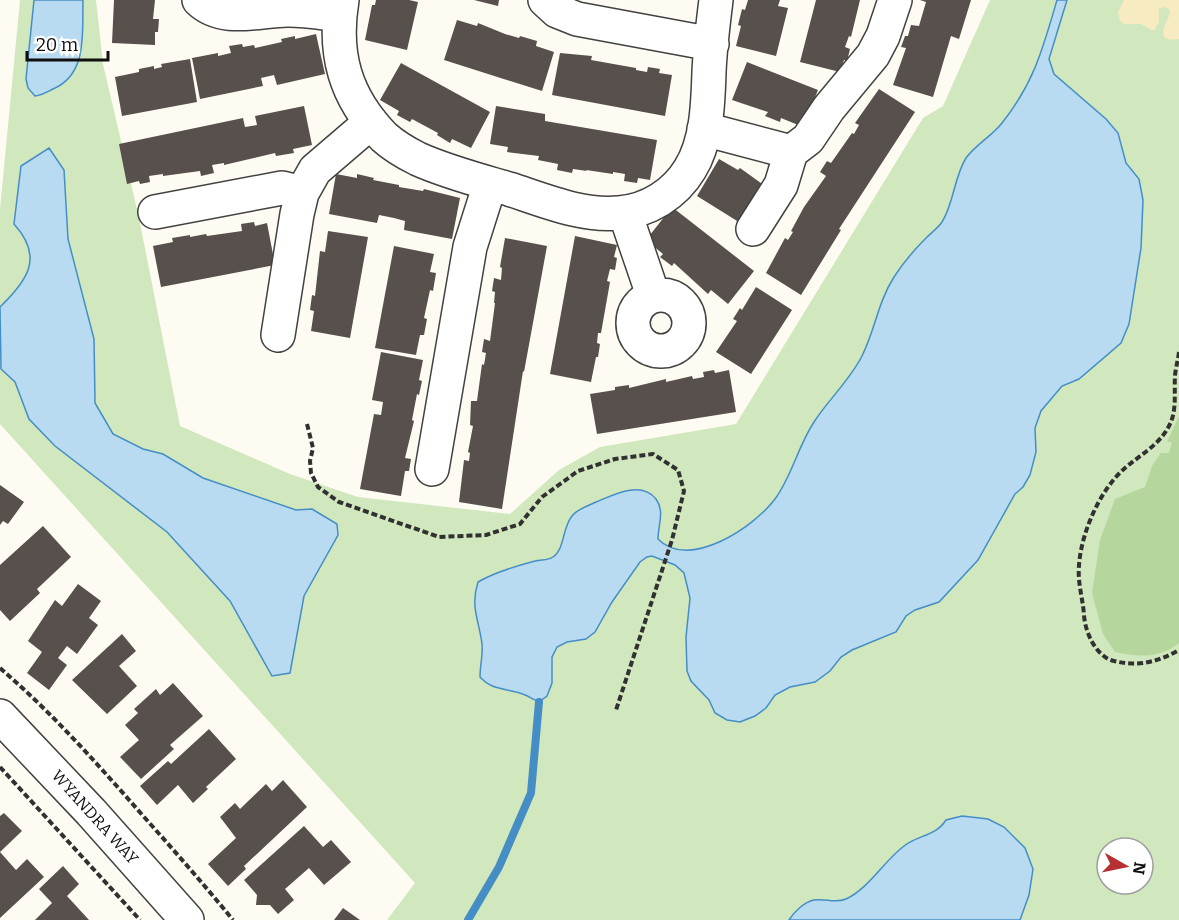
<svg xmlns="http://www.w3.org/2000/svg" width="1179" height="920" viewBox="0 0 1179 920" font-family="Bitter,serif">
	<rect width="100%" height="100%" fill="#fefcf2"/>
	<path fill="#d1e7bd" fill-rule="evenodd" d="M20 0H96L103 64 139 218 180 426 290 474 358 497 510 514 559 470 600 447 736 424 923 118 943 106 990 0H1179V920H387L415 883 0 424V209ZM1107 848H1143V884H1107Z"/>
	<path fill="#b5d79d" d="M1179 416V643C1159 659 1139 657 1115 652L1103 634 1092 593 1100 540 1115 499 1145 487 1152 466 1161 453H1169L1172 442H1167Z"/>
	<path fill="#f7ecc1" d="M1124 0H1179V39C1153 43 1166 25 1170 13L1169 9 1164 7 1159 9V22L1154 31 1141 24H1124L1120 21 1118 12Z"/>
	<path fill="#b9dbf2" stroke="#458ec5" stroke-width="1.5" d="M34 0H83C82 33 88 74 53 89 47 92 42 95 35 96L28 88 26 79Z
		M1057 0H1067L1049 59 1054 74 1106 119 1118 133 1126 163 1139 179 1143 200 1141 248 1129 324 1121 343 1079 379 1062 386 1041 411 1035 428 1036 452 1030 475 1023 487 1015 494 978 560 939 602 915 610 906 616 896 632 852 650 841 657 830 671 815 682 790 687 775 695 766 708 755 716 740 722 727 720 715 713 709 700 691 681 687 671 686 637 690 598 684 573 675 565 652 556 647 557 640 562 612 602 595 632 586 639 567 642 557 647 552 657V683L547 696 539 702C532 699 524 693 516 692 501 688 491 689 480 677 480 666 483 655 482 644 479 620 470 607 478 582 495 572 516 566 535 561 541 559 547 561 553 557 565 549 562 528 572 516 577 509 588 506 596 502 613 495 641 480 656 499 665 511 658 525 658 539 689 571 754 527 775 499 792 476 798 446 814 422 828 400 850 380 862 356 875 330 878 302 894 277 903 263 914 250 926 238 931 233 938 228 942 222 954 203 954 177 966 158 975 145 992 136 1002 123 1034 83 1043 48 1057 0Z
		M49 148 64 170 68 239 94 339 95 403 113 434 143 449 163 454 203 478 296 510 312 509 337 524 338 535 304 596 290 673 272 676 230 601 167 532 55 446 29 419 15 382 1 369 0 307C28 280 44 257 14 224L21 166Z
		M962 816 988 819 1004 827 1025 848 1033 869 1029 895 1020 920H789C794 912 804 902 814 900 825 898 835 904 846 899 868 889 884 861 904 846 918 835 936 836 946 820Z"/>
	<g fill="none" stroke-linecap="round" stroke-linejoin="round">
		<path stroke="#458ec5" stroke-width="8" d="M468 920 499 867 531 793 539 702"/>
	</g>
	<path fill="#57504c" d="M114 0H155L153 19H159L158 32H155V45L112 43Z
		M376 0H409L418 2 407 50 365 40 372 5H375Z
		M474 0H499L498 6Z
		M748 0H780L778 6 788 8 776 56 736 46 741 26 738 25 742 9 745 10Z
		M816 0H860L851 37 849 36 845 47 850 49 847 61 844 60 840 72 800 62Z
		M920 0H971L959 39 951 36 933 97 893 85 906 48 901 47 905 36H908L911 25 919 26 926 2Z
		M457 20 477 26 478 23 505 34 519 38 520 36 537 41 536 46 554 52 542 91 444 60Z
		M316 34 325 74 277 85 274 75 261 78 263 86 200 99 192 58 218 53V56L231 53 229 46 242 44 243 47 254 45 255 48 282 42 281 39 295 36V39Z
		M560 53 592 56 591 60 636 68V70L647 72 648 67 660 69 659 73 672 75 665 116 552 95Z
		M190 59 197 102 122 116 115 77 139 72V69L154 66V69L162 67 161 64Z
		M747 62 818 90 803 127 781 118 780 122 765 116 768 112 732 100Z
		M401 63 490 112 471 148 452 139 450 143 437 135 438 133 412 119 410 122 397 115 399 111 380 100Z
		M879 89 915 112 839 229 841 230 801 295 766 273 785 238 788 240 793 232 791 231 804 207 826 176 820 172 827 161 831 163 852 133 854 134 859 125 855 123Z
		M304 106 312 145 293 149 294 153 276 156 275 153 224 165V163L212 165 214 173 201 176 200 171 163 176V174L149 176 150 182 140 184 139 181 127 184 119 144 243 118 245 127 257 125 255 116Z
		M496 106 545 114V121L657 140 650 180 638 178 637 183 624 181 625 174 613 172V174L586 170 587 171 573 169 572 173 557 170 558 164 538 160 539 156 507 152 508 147 490 144Z
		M719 159 738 170 740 168 765 186 742 224 697 196Z
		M336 174 357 178V174L374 178 373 180 399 185V187L423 191 424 189 460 198 452 239 404 230 405 221 394 218 379 215 377 223 329 214Z
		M672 207 754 271 728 304 711 290 708 294 674 263 672 266 660 257 663 254 646 240Z
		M254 222 255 226 267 223 275 265 161 287 153 246 173 242 172 238 190 235V237L206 234 207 236 242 231 241 224Z
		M328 231 368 237 350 338 311 331 314 311 310 310 312 295 315 296 320 251 325 252Z
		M575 236 617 245 614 257 617 258 615 270 610 269 607 281 610 282 601 333H598L597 343 600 344 598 357H596L591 382 550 374Z
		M505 238 547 246 524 372 523 371 502 509 459 502 464 460 469 461 470 453 468 452 473 426 470 425 471 401H477L482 364 484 365 486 353 482 352 484 339 490 341 495 303H494L495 292 492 291 494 278 501 280 502 268 500 267Z
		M394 246 434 254 430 272 436 273 433 291 430 290 424 318 427 319 424 335H420L416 355 375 348Z
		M756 287 792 310 751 374 716 352 737 321 733 319 740 308 742 310Z
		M381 352 423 360 419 380 422 381 419 395 417 394 412 420 414 421 405 458 411 459 409 471H405L401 496 360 489 374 414 381 415 383 402 372 400Z
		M714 370 715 373 729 370 736 412 597 434 590 394 615 390V387L629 385V388L666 379V382L692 376 693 379 704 377 703 372Z
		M0 485 24 502 8 524 3 521 0 525Z
		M43 526 71 557 37 589 40 593 10 621 0 610V565Z
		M78 584 101 601 89 618 98 625 77 654 67 646 58 658 67 665 49 690 27 673 42 652 28 641 55 600 62 606Z
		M122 634 136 651 119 666 137 686 107 714 72 680Z
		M173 683 203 716 170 745 174 749 141 779 120 757 139 740 125 725 138 713 134 709 156 689 160 695Z
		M209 729 236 759 206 787 208 789 193 803 178 785 157 805 140 786 168 761 171 764Z
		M283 780 307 807 244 866 246 869 228 886 208 864 236 838 220 817 235 803 240 809 266 784 272 791Z
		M4 813 22 831 0 852V816Z
		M304 826 323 847 331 840 351 862 324 885 309 868 285 889 294 900 278 914 270 905H256L257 895 244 880Z
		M0 852 16 870 27 859 44 877 0 918Z
		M63 866 79 884 67 896 89 920H35L52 903 39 889Z
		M343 908 360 920H334Z"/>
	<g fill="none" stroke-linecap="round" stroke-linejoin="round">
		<g stroke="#424242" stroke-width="36">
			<path id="minor" d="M199 0C223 23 259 10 288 10 306 10 323 13 340 15
				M342 0C333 54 345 97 384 137 394 146 406 153 418 159 447 172 478 180 509 189 543 200 583 217 619 213 648 211 675 194 690 169 707 142 708 104 709 72 710 48 713 24 716 0
				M545 0 557 11 577 19 712 44
				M704 129 791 152 781 185 753 229
				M791 152 808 139 829 108 873 55 883 36 895 0
				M155 212 282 188 302 193
				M625 213 653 295
				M633 323a28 28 0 1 1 56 0a28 28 0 1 1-56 0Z
				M278 335 297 214 302 193 315 170 371 122
				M432 469 470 247 490 184
				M0 716 91 812 187 920"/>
		</g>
		<path stroke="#313131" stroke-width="4" stroke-dasharray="6 3" stroke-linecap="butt" d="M1179 352C1178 360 1176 367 1175 375 1174 390 1177 410 1170 424 1160 445 1141 454 1125 468 1098 491 1076 543 1079 579 1080 591 1083 602 1084 615 1085 632 1096 657 1114 661 1138 667 1158 662 1179 650
			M307 424 313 448 310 461 311 473 318 487 339 502 439 537 486 535 520 524 542 497 578 471 615 459 653 454 678 470 684 491 672 540 616 710
			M0 668C50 711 94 760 137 809 170 846 202 882 233 920
			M0 767 140 920"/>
		<use href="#minor" stroke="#fff" stroke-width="33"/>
	</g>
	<g text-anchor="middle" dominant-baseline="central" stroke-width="6" stroke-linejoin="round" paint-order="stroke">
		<g font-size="16" fill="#0f0f0f" stroke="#fff">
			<text transform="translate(95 817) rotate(48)">WYANDRA WAY</text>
		</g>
	</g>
	<g transform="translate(1125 866) rotate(99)"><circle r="28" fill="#ffffff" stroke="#9f9f9f" stroke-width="1.5"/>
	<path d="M0-4.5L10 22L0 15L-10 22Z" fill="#b62f32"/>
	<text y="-9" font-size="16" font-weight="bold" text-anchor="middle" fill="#0f0f0f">N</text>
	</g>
	<path d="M27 51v9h81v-9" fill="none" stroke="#0f0f0f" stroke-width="3"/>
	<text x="36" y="51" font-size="18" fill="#0f0f0f" stroke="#ffffff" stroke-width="4.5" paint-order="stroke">20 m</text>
</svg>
